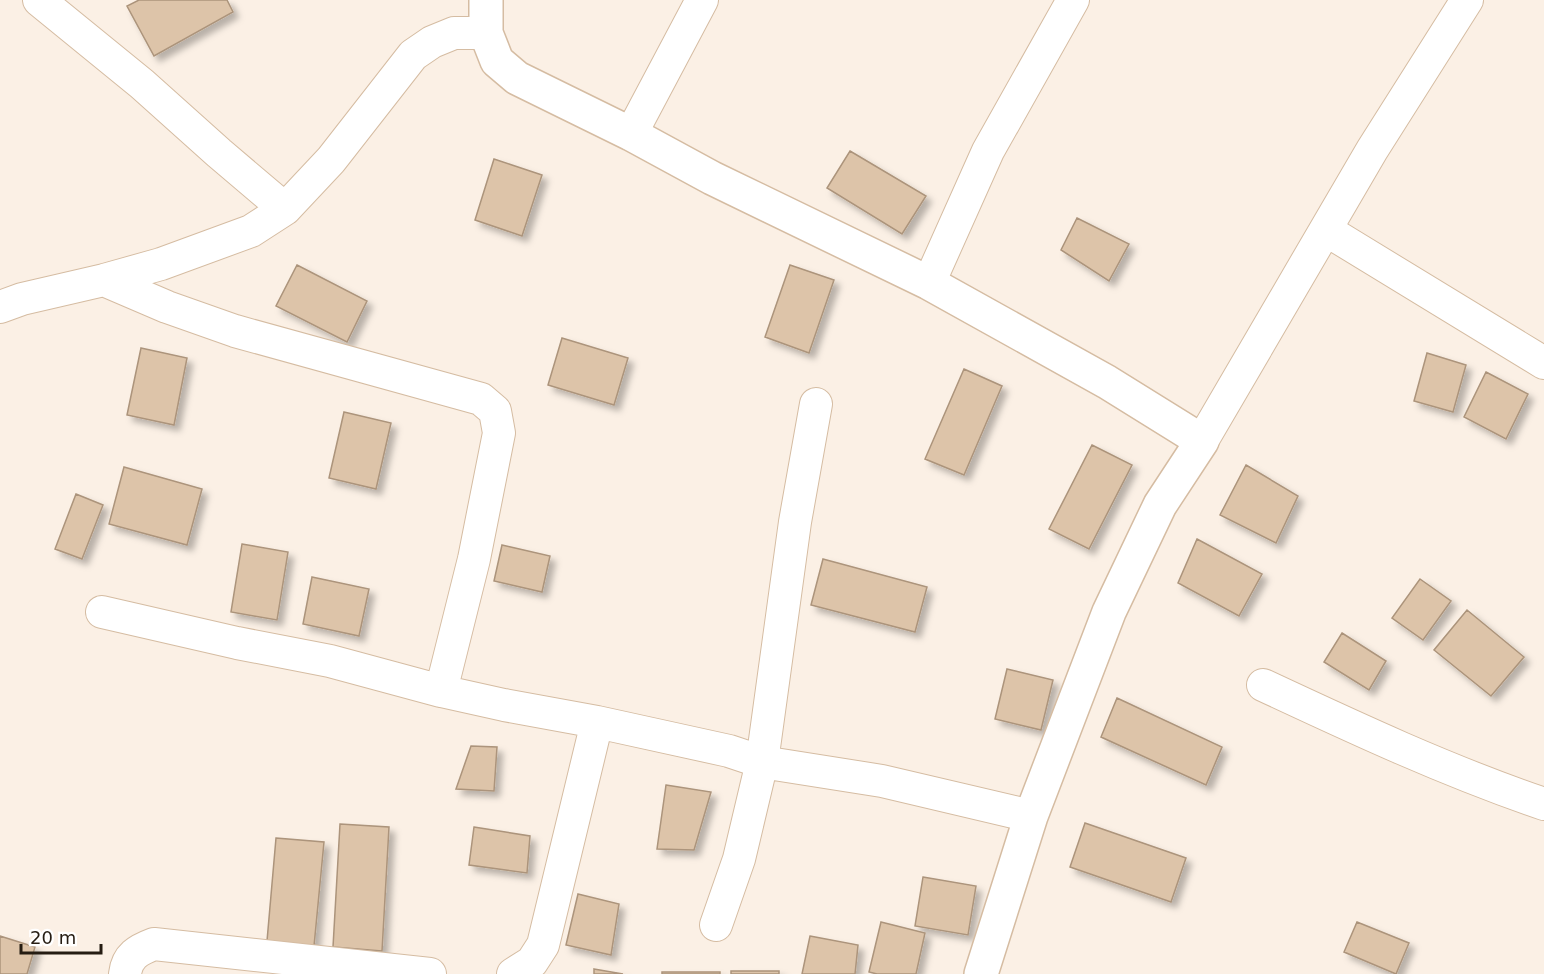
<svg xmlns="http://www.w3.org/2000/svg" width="1544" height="974" viewBox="0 0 1544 974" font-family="'DejaVu Sans',sans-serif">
	<defs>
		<filter id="shadow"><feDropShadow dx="5.5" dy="5.5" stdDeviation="3" flood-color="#0004"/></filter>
	</defs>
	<rect width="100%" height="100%" fill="#fbf0e5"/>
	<path fill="#ddc4a9" stroke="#ac947b" stroke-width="1.5" filter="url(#shadow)" d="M139 0H227L233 12 154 56 127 6Z
		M850 151 926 196 902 234 827 188Z
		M494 159 542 175 522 236 475 220Z
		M1077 218 1129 244 1109 281 1061 250Z
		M297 265 367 301 347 342 276 306Z
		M790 265 834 280 809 353 765 337Z
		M562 338 628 358 614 405 548 385Z
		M141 348 187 358 174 425 127 415Z
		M1427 353 1466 365 1453 412 1414 401Z
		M964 369 1002 386 964 475 925 459Z
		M1486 372 1528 394 1506 439 1464 417Z
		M344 412 391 423 376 489 329 478Z
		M1092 445 1132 465 1089 549 1049 529Z
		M1246 465 1298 496 1276 543 1220 515Z
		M124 467 202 489 187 545 109 524Z
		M76 494 103 505 82 559 55 549Z
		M1197 539 1262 574 1239 616 1178 583Z
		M242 544 288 552 277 620 231 612Z
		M502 545 550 556 542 592 494 581Z
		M823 559 927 587 915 632 811 605Z
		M312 577 369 589 359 636 303 624Z
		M1420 579 1451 601 1423 640 1392 618Z
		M1467 610 1524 657 1491 696 1434 650Z
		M1342 633 1386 661 1369 690 1324 662Z
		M1007 669 1053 680 1041 730 995 719Z
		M1117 698 1222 747 1206 785 1101 737Z
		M471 746 497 747 494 791 456 789Z
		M666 785 711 792 694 850 657 849Z
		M1085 823 1186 858 1171 902 1070 867Z
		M340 824 389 827 382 951 333 947Z
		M474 827 530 836 527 873 469 865Z
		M276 838 324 842 314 946 267 941Z
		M923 877 976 886 968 935 915 926Z
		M578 894 619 904 611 955 566 945Z
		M881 922 925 933 916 974H877L869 972Z
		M1357 922 1409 943 1396 974 1344 952Z
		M0 936 35 947 27 974H0Z
		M810 936 858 945 855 974H802Z
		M594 969 623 974H594Z
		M731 971H779V974H731Z
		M662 972H720V974H662Z"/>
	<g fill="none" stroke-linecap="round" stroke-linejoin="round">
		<g stroke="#d5bca2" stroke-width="34">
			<path id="street" d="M39 0 142 84 219 153 285 209
				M631 134 702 0
				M1326 230 1544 363
				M104 280 167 307 235 331 481 399 495 411 499 433 474 559 441 691
				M929 283 988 151 1073 0
				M0 307 22 299 104 280 161 264 251 231 285 209 331 160 413 55 432 42 454 33H486
				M1202 441 1372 150 1467 0
				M102 612 237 643 330 661 441 691 504 705 597 722 729 751 762 762 882 781 1031 816
				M1263 685C1355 728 1447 771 1544 804
				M716 925 739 859 762 762 795 522 816 404
				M125 974C127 956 138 950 154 944L430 974
				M513 974 532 962 543 945 597 722"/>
		</g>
		<g stroke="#d5bca2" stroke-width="36">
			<path id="secondary" d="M486 0V33L497 61 517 78 631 134 712 178 929 283 1107 382 1202 441 1160 505 1109 612 1031 816 981 974"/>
		</g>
		<use href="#street" stroke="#fff" stroke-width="32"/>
		<use href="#secondary" stroke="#fff" stroke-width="33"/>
	</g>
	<path d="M21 944v9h80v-9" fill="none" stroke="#251c12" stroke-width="3"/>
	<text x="30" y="944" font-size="18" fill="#251c12" stroke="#ffffff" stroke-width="4.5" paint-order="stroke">20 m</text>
</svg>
